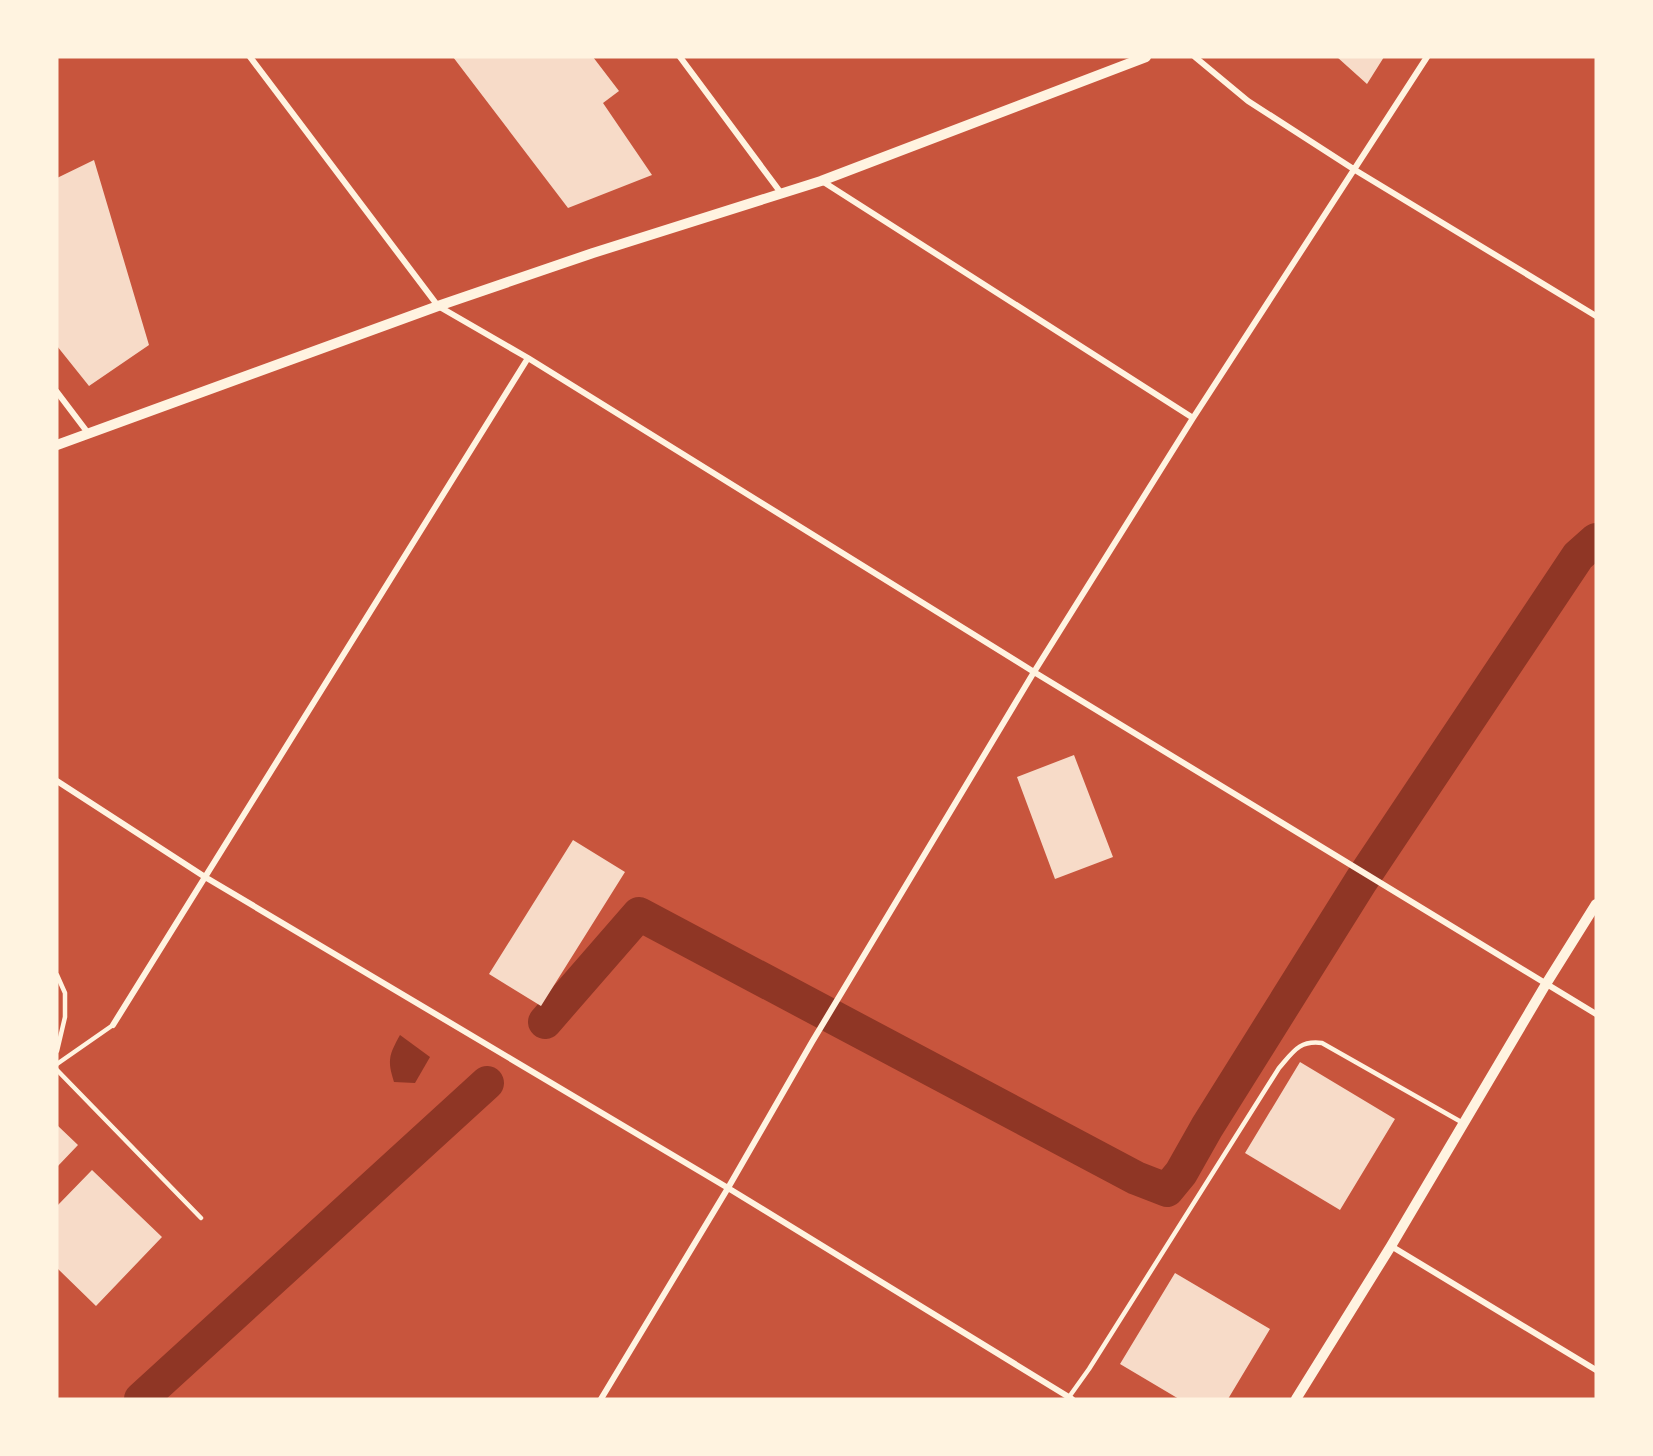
<svg xmlns="http://www.w3.org/2000/svg" width="1653" height="1456" viewBox="0 0 1653 1456" font-family="'DM Sans',sans-serif">
	<rect width="100%" height="100%" fill="#c8553d"/>
	<path fill="#8f3625" d="M400 1035 430 1057 415 1083 394 1082C387 1060 389 1055 400 1035Z"/>
	<g fill="none" stroke-linecap="round" stroke-linejoin="round">
		<path stroke="#8f3625" stroke-width="34" d="M545 1022 639 914 1136 1178 1167 1190 1181 1173 1207 1127 1361 881 1578 556 1596 540
			M141 1399 487 1083"/>
	</g>
	<path fill="#f7dbc8" d="M453 57H593L619 91 603 103 652 175 568 208Z
		M1337 57H1384L1367 84Z
		M94 160 149 345 89 386 57 346V178Z
		M1074 755 1113 857 1055 879 1017 777Z
		M573 840 625 872 541 1006 489 974Z
		M1300 1062 1395 1119 1340 1210 1245 1153Z
		M57 1125 78 1145 57 1167Z
		M92 1170 162 1237 96 1306 57 1268V1206Z
		M1175 1273 1270 1329 1228 1399H1179L1120 1364Z"/>
	<g fill="none" stroke-linecap="round" stroke-linejoin="round">
		<path stroke="#fff3e0" stroke-width="4.5" d="M57 975 65 993V1017L57 1051
			M57 1064 113 1025
			M57 1070 201 1218
			M1069 1397 1089 1369 1279 1068C1293 1052 1299 1040 1322 1043L1463 1123"/>
		<path stroke="#fff3e0" stroke-width="6" d="M250 57 438 306 528 358 1034 672 1596 1014
			M680 57 781 193
			M1195 57 1248 101 1355 170 1596 316
			M822 181 1193 418
			M57 392 88 433
			M57 781 205 877 728 1188 1072 1399
			M113 1025 528 358
			M1391 1246 1596 1370
			M601 1399 728 1188 812 1042 1034 672 1193 418 1427 57"/>
		<path stroke="#fff3e0" stroke-width="10" d="M57 445 438 306 593 253 821 181 1146 57
			M1296 1399 1391 1246 1546 984 1596 904"/>
	</g>
	<rect width="1653" height="1456" fill="none" stroke="#fff3e0" stroke-width="117"/>
</svg>
